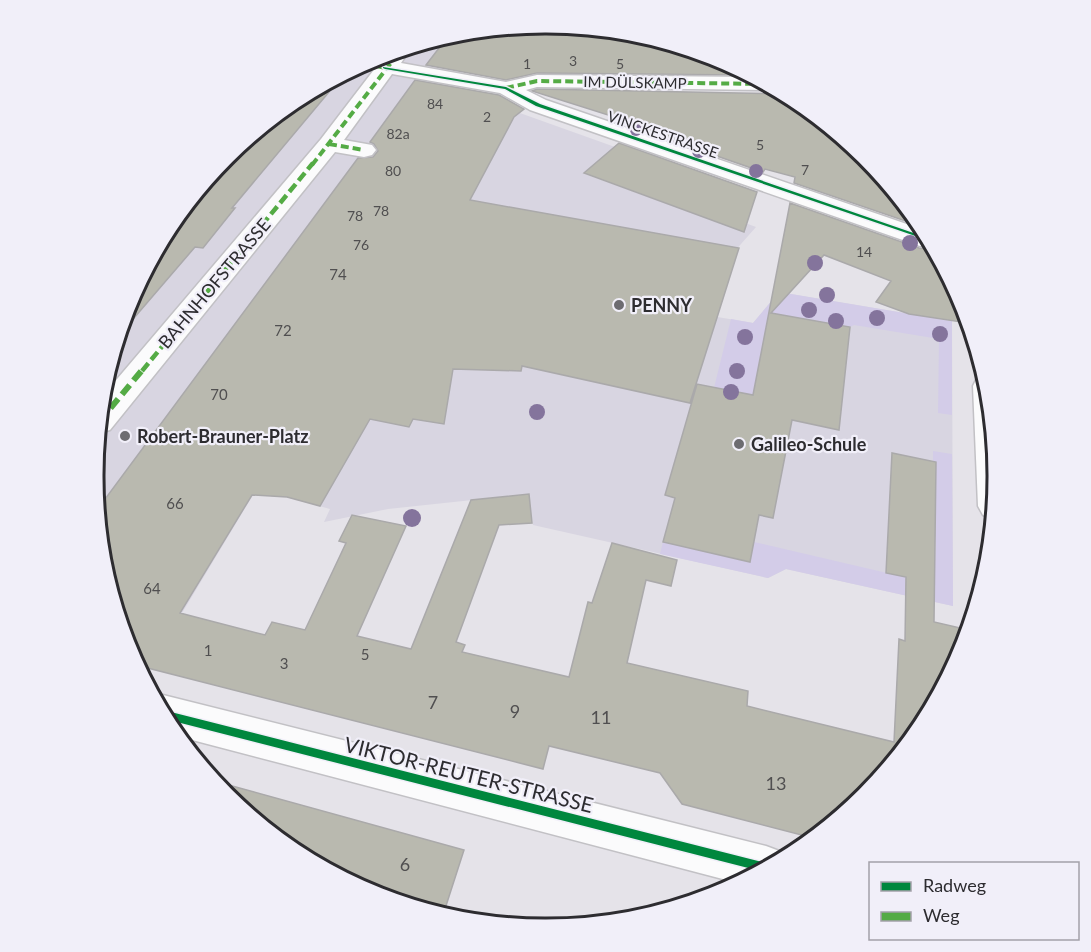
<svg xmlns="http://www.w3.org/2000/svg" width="1091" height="952" viewBox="0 0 1091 952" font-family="Lato,sans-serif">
	<rect width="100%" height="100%" fill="#e5e3e9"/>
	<path fill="#d8d5e1" d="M546 24 621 31 515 30 464 69 453 89 615 147 585 174 684 210 691 203 756 227 682 311 753 323 779 292 952 321 953 606 786 569 768 578 533 525 528 494 388 509 324 522 330 509 287 497 253 495 149 668 136 665 128 649 102 564 94 476 102 387 128 303 170 225 226 156 295 100 373 58 458 33Z"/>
	<path fill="#d3cce8" d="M779 292 952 321V415L938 413 939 339 854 325 850 327 768 317 753 395 741 393 737 410 710 404 731 319 753 323Z
		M933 451 952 454 953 606 786 569 768 578 660 554 663 542 750 562 754 542 934 584 936 542 932 541 936 462 933 461Z"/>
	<path fill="#b9b9af" stroke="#aaa9aa" stroke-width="1.5" d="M546 24 634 33 719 59 737 68 738 75 537 73 506 80 426 65 449 35Z
		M415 80 499 95 524 109 514 117 470 200 739 248 690 403 522 366 521 371 453 369 444 424 413 419 409 427 370 419 320 506 287 497 252 495 180 613 265 635 272 622 305 630 346 543 339 541 352 515 406 526 357 636 411 649 471 500 529 494 532 523 499 525 456 642 465 645 462 652 569 677 588 602 592 603 612 543 677 560 671 586 646 580 627 663 748 691 747 706 894 742 899 639 905 641 906 577 886 573 892 453 936 462 934 622 969 630 963 649 921 727 865 796 813 838 682 804 660 773 549 746 543 769 136 665 128 649 102 564 97 510 358 158 373 157 378 151 374 144 370 142Z
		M330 81 334 86 232 208H235L203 248 195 247 134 318 125 312 170 225 226 156 295 100Z
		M537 89 784 94 797 100 865 157 923 227 794 183 795 177 765 169 763 172 636 128 640 125 532 91Z
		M619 143 757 192 744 232 584 173Z
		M790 203 919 248 934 249 961 299V322L909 314 876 302 891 281 824 255 771 313 850 327 839 430 792 420 773 518 759 515 750 562 663 542 675 498 665 495 697 384 753 395Z
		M214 781 464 850 443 915 372 893 294 852 226 795Z"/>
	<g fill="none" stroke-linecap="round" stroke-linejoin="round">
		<g stroke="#c2c1c5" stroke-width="3">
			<path id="street" d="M403 49 407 54 401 63 506 82 537 75 754 77 774 88 766 90 537 87 526 90 546 100 924 230 933 247 920 246 530 110 500 93 392 74 344 140 372 145 376 150 372 155 364 157 335 152 110 430 98 433 101 398 321 139 373 71 356 67 373 58 382 60 386 54Z
				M985 376 989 388 997 476 993 519 983 515 978 506 973 386 977 378Z
				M163 695 766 846 782 852 784 858 738 883 177 736 154 699Z"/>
		</g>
		<use href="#street" fill="#fbfbfc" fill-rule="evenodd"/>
		<path stroke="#54ab45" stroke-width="4" stroke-dasharray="8 4" stroke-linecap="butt" d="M364 63 390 69
			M506 88 537 81 766 84
			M329 144 364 150
			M312 165 401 50"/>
		<path stroke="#54ab45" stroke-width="4.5" stroke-dasharray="10 4.5" stroke-linecap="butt" d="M142 371 313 163"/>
		<path stroke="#54ab45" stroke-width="6" stroke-dasharray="12 6" stroke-linecap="butt" d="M99 422 143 369"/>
		<g stroke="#f1eff9" stroke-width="3">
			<path id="cycleway" d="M383 67 506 87 540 104 928 238 930 241 536 106 505 89 385 69 383 68Z
				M986 384H988L989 388 997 479 994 509 991 506 985 386Z
				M163 710 766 863 770 866 760 871 165 719 161 711Z"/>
		</g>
		<use href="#cycleway" fill="#00873e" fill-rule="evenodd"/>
	</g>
	<g fill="#84749c">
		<circle cx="636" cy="130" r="6"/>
		<circle cx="699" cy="151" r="7"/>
		<circle cx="756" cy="171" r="7"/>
		<circle cx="910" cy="243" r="8"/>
		<circle cx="815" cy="263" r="8"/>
		<circle cx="827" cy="295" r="8"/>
		<circle cx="809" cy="310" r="8"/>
		<circle cx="877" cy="318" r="8"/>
		<circle cx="836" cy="321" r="8"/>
		<circle cx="940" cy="334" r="8"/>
		<circle cx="745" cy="337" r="8"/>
		<circle cx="737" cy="371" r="8"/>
		<circle cx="731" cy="392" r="8"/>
		<circle cx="537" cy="412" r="8"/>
		<circle cx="412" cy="518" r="9"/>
	</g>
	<g fill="#6d6c71" stroke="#f1eff9" stroke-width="2">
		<circle cx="619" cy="305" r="6"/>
		<circle cx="125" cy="436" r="6"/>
		<circle cx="739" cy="444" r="6"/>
	</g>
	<g text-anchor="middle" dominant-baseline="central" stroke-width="4.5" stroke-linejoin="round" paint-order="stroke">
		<g font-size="14" fill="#504f50">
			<text x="573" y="60">3</text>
			<text x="527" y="63">1</text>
			<text x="620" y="63">5</text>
			<text x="435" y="103">84</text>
			<text x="487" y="116">2</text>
			<text x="398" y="133">82a</text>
			<text x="760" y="144">5</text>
			<text x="805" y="169">7</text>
			<text x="393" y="170">80</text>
			<text x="381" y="210">78</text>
			<text x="355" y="215">78</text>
			<text x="361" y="244">76</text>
			<text x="864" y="251">14</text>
		</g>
		<g font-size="15" fill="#2d2c30" stroke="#f1eff9">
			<text transform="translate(635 82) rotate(1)">IM DÜLSKAMP</text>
			<text transform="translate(663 134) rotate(19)">VINCKESTRASSE</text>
		</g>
		<g font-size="15" fill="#504f50">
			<text x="338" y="274">74</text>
			<text x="283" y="330">72</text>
			<text x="219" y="394">70</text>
			<text x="175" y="503">66</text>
			<text x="152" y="588">64</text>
			<text x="208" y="650">1</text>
			<text x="365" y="654">5</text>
			<text x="284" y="663">3</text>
		</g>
		<g font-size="18" fill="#2d2c30" stroke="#f1eff9">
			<text transform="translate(214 283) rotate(-50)">BAHNHOFSTRASSE</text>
		</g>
		<g font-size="18" font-weight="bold" fill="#2d2c30" stroke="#f1eff9" text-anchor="start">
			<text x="631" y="305">PENNY</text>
			<text x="137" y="436">Robert-Brauner-Platz</text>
			<text x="751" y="444">Galileo-Schule</text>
		</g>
		<g font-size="18" fill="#504f50">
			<text x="433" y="702">7</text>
			<text x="515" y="711">9</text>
			<text x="601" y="717">11</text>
			<text x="776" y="783">13</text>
			<text x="405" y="864">6</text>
		</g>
		<g font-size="21" fill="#2d2c30" stroke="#f1eff9">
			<text transform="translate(469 774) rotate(14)">VIKTOR-REUTER-STRASSE</text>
		</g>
	</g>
	<path d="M0 0H1091V952H0ZM545 34H546A441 441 0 0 1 987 475V477A441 441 0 0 1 546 918H545A441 441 0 0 1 104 477V475A441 441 0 0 1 545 34Z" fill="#f1eff9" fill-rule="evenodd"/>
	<path fill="none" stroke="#2d2c30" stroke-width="3" d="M545 34H546A441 441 0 0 1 987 475V477A441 441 0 0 1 546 918H545A441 441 0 0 1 104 477V475A441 441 0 0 1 545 34Z"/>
	<rect x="869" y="862" width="210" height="78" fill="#f1eff9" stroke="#a3a1a9" stroke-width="1.5"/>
	<rect x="881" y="882" width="30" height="9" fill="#00873e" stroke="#a3a1a9" stroke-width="1.5"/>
	<text x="923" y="892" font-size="18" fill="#2d2c30">Radweg</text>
	<rect x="881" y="912" width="30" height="9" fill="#54ab45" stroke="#a3a1a9" stroke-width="1.5"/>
	<text x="923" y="922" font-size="18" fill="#2d2c30">Weg</text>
</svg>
